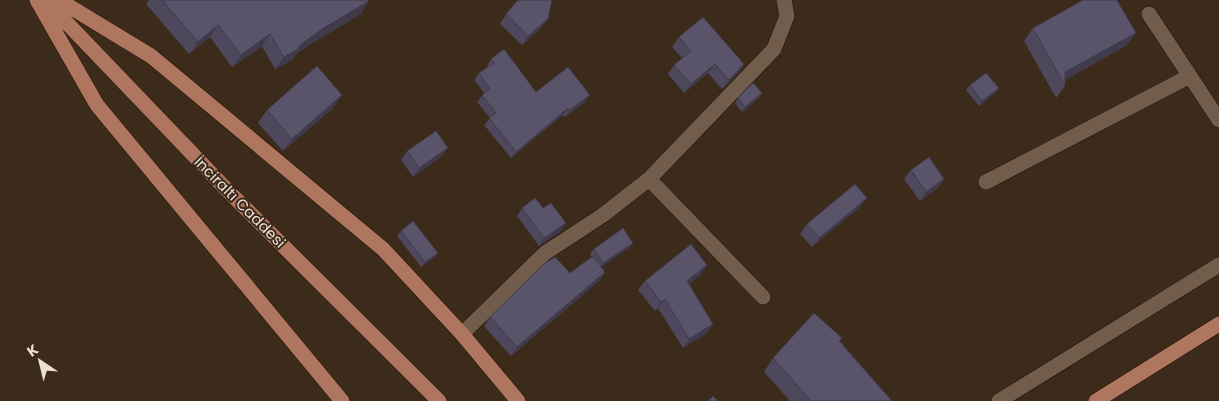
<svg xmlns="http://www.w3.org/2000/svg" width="1219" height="401" viewBox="0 0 1219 401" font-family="Poppins,sans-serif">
	<rect width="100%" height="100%" fill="#3c2a1a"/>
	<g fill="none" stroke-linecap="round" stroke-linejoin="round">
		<g stroke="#231204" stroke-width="16">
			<path id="minor" d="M1149 14 1219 120
				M649 179 774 49 787 16 784 0
				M986 182 1190 76
				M462 334 545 253 603 215 649 179 763 297
				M999 401 1219 265"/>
		</g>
		<g stroke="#231204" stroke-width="16">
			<path id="major" d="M37 0 97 105 342 401
				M45 0 228 191 439 401
				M59 0 151 56 383 249 462 334 518 401
				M1096 401 1219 324"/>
		</g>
		<use href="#minor" stroke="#725d4c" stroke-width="15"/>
		<use href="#major" stroke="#af765f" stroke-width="15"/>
	</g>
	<path fill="#4d485c" d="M149 0H368L361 14 314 42 296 54 292 60 275 69 262 46 232 67 210 37 189 54 146 4Z
		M506 14 541 28 522 45 500 24Z
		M1033 28 1136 33 1127 45 1065 80V86L1056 98 1024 41Z
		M679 37 744 64 738 73 722 89 708 73 684 93 668 74 674 65 682 58 672 47Z
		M491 59 536 92 585 102 565 117 563 115 511 158 484 125 490 118 477 102 484 93 474 80 479 73 488 67 487 66Z
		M970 85 999 88 995 93 979 106 966 90Z
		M762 93 759 98 742 112 735 103 738 98Z
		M333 108 283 151 258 123 267 110Z
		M407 151 441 157 413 177 401 160Z
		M911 170 938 188 920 201 904 179Z
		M860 207 812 247 800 234 807 224Z
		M522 208 561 231 539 246 517 216Z
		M401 231 438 253 435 257 421 267 397 236Z
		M633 243 629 248 601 267 605 272 599 281 511 356 484 326 490 317 570 273 592 257 590 254 594 249Z
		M701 274 689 284 713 324 707 333 683 348 658 308 655 311 638 290 645 281Z
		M840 341 892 401H790L764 372 773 358Z"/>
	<path fill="#3f3b4b" d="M369 1 361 14 314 42 296 54 292 60 275 69 284 57 299 46 322 29Z
		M548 19 541 28 522 45 528 36Z
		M218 25 210 37 189 54 198 42Z
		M1136 33 1127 45 1063 81 1065 72Z
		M270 34 262 46 232 67 241 55Z
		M715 64 708 73 684 93 691 84Z
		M744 64 738 73 722 89 729 80Z
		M999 88 995 93 979 106 982 101Z
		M762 93 759 98 742 112 745 107Z
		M342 95 333 108 283 151 292 139Z
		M590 95 585 102 565 117 570 110Z
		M568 108 563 115 511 158 516 152Z
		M448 148 441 157 413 177 419 168Z
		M944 179 938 188 920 201 926 192Z
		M867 198 860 207 812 247 819 238Z
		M566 223 561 231 539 246 544 238Z
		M633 243 629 248 600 268 603 263Z
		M438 253 435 257 421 267 425 262Z
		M707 265 701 274 680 291 687 281Z
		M605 272 599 281 511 356 517 347Z
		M665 299 658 308 655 311 661 302Z
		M713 324 707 333 683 348 689 339Z"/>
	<path fill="#5a546b" stroke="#3f3b4b" d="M162 0H368L369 1 322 29 299 46 300 48 284 57 270 34 241 55 218 25 198 42Z
		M519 0H552L548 19 528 36 506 14 517 1Z
		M1083 0H1117L1136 33 1065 72V86L1033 28Z
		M703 17 744 64 729 80 715 64 691 84 674 65 691 51 679 37Z
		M504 49 536 92 568 67 590 95 570 110 568 108 516 152 489 118 496 113 482 95 490 89 479 73 494 63 491 59Z
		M317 66 342 95 292 139 267 110Z
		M986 73 999 88 982 101 970 85Z
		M753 83 762 93 745 107 738 98Z
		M436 131 448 148 419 168 407 151Z
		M929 157 944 179 926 192 911 170Z
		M855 184 867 198 819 238 807 224Z
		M535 198 543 208 551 203 566 223 544 238 522 208Z
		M413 221 438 253 425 262 401 231Z
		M623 228 633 243 603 263 594 249Z
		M691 244 707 265 687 281 713 324 689 339 665 299 661 302 645 281Z
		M593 256 605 272 517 347 490 317 544 264 555 257 570 273Z
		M814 313 842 338 839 341 892 401H811L773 358Z
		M713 396 718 401H708Z"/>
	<g text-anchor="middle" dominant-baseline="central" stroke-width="4" stroke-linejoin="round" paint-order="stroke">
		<g font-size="15" fill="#ebdfd5" stroke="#3c2a1a">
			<text transform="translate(240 202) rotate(45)">İnciraltı Caddesi</text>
		</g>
	</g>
	<g transform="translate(40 361) rotate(325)" stroke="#3c2a1a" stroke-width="4" paint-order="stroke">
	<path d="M0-4L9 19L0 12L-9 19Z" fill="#ebdfd5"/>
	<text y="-8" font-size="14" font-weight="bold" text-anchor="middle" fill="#ebdfd5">K</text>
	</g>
</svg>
